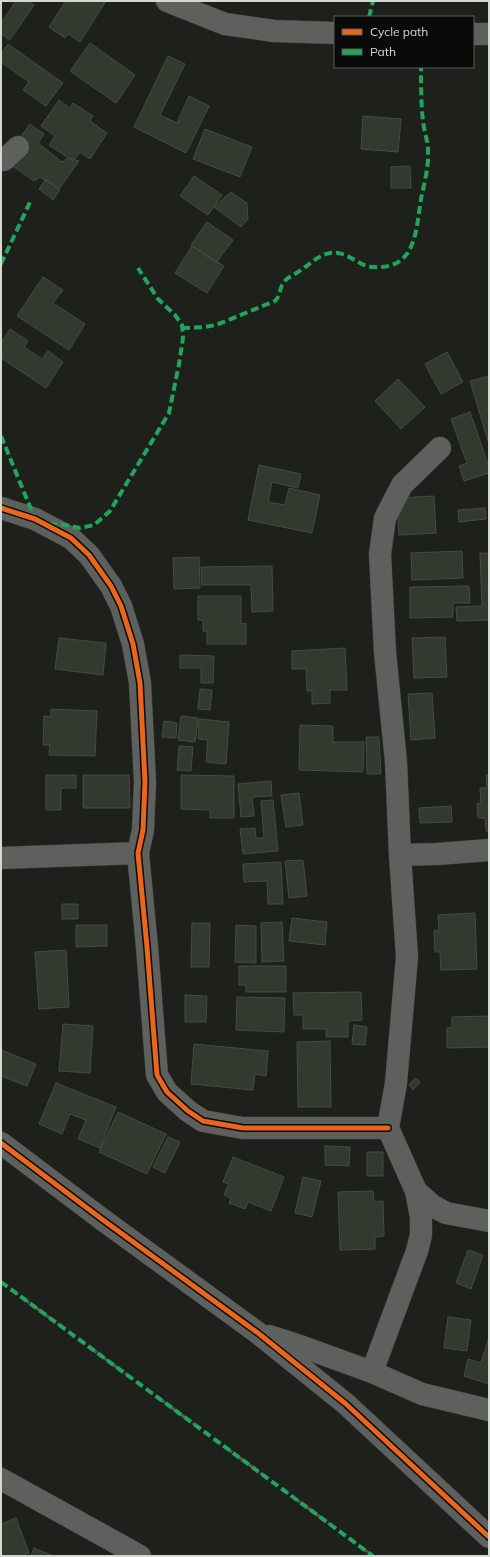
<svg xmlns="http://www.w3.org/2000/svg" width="490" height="1557" viewBox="0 0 490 1557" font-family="Mulish,sans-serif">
	<rect width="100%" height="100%" fill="#1d201b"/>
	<path fill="#32392e" stroke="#474a45" d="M16 1H28L34 5 10 40 1 34V23Z
		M66 1H106L80 42 68 34 65 38 49 27Z
		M90 43 135 75 116 103 70 71Z
		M8 44 63 83 46 106 23 90 29 82 1 62V54Z
		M168 56 185 64 160 115 177 123 189 96 209 106 186 153 134 127Z
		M59 100 70 108 73 103 93 116 90 121 107 133 90 159 80 152 73 161 49 145 55 136 41 126Z
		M363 116 401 119 398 152 361 149Z
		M30 124 44 134 38 143 62 162 68 158 79 161 59 189 40 177 34 181 4 160Z
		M205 129 252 147 240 177 193 159Z
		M410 166 411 188H391V167Z
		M194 176 222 195 208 215 180 196Z
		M46 179 60 190 53 200 39 189Z
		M231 192 247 203 248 219 241 227 214 207Z
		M207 222 233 240 216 263 191 245Z
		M192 246 224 266 207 293 175 273Z
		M43 277 63 290 53 303 85 324 69 350 17 316Z
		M10 329 28 341 24 347 42 359 48 351 63 362 46 388 1 358V343Z
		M447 352 463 382 441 394 425 364Z
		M489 376V444L470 381Z
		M398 379 425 407 401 429 375 401Z
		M470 412 489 467V473L464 481 459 466 467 463 451 419Z
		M259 465 301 474 298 488 272 482 268 502 285 505 289 488 320 495 312 533 248 520Z
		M434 496 436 533 399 535 397 498Z
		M485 508 486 519 459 522 458 510Z
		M462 551 463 578 412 580 411 553Z
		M480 553H489V620L457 621 456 607 482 606Z
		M199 557 200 588 174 589 173 558Z
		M272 566 273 611 252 612 251 585H202L201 567Z
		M469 586 470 603H453V617L410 618V587Z
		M198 596H241V624L246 623V644H207V631H203V620H198Z
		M445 637 447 677 414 678 412 638Z
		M59 638 106 643 103 675 55 669Z
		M345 648 347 690H330V703L312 704V691H307L306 669H292V651Z
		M180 655 214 656 213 683H201V668H180Z
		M200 689 212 690 210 710 198 709Z
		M432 693 435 738 411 740 408 694Z
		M51 709 97 711 95 756 49 755 50 745H43L44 716 51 717Z
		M181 716 198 718 195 742 178 740Z
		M199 719 229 722 226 764 206 762 208 740 198 739Z
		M164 721 177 723 176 738 162 737Z
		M300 725 333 726V742H364L363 772 299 770Z
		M366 737H379L381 774H367Z
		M179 746 193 747 191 771 177 770Z
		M46 775H76V788H61V810H46Z
		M83 775H129L130 808H83Z
		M181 775 234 776V818H210V810L181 809Z
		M486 775H489V831H486L485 818H478L477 803 481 804 480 788H487Z
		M271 781 272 796 252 797 254 816 241 817 238 784Z
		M299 793 303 825 286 827 281 795Z
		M273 800 278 851 243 854 240 829 255 828 256 838H264L261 801Z
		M451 806 452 822 420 823 419 808Z
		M303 860 307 896 289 898 285 861Z
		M281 862 283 904H268L267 881 244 882 243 864Z
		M62 904H78V919H62Z
		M475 913 477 969 441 970 440 952H435L434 931 439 930 438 915Z
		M292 918 327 922 325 945 289 941Z
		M282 922 284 961 262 962 261 923Z
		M192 923H210L209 967H191Z
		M76 925H107V946L76 947Z
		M236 925 256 926V963L235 962Z
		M66 950 69 1007 39 1009 35 952Z
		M239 966H286V992H246V985H239Z
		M361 992 362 1020 348 1021V1037H326V1029H303V1015H294L293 993Z
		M185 995 207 996 206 1022H185Z
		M237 997 285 998 284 1032 236 1030Z
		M489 1016V1047L447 1048V1028L452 1027V1017Z
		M63 1024 93 1026 90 1073 59 1071Z
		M354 1025 367 1027 365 1045 352 1044Z
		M330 1041 331 1107H298L297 1042Z
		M194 1044 268 1051 266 1076 255 1074 253 1090 191 1084Z
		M1 1050 36 1064 27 1086 1 1076Z
		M415 1078 420 1082 413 1090 409 1085Z
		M56 1083 116 1107 100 1148 78 1139 86 1120 70 1114 62 1134 39 1124Z
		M118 1112 166 1134 147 1174 99 1152Z
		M168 1137 180 1142 165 1173 153 1167Z
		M325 1146 350 1147 349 1166 325 1165Z
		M367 1152H383V1176H367Z
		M233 1157 284 1177 271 1211 248 1202 245 1209 229 1203 231 1198 224 1195 229 1184 223 1182Z
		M303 1177 321 1181 312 1217 295 1213Z
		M373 1191 374 1202 383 1201 384 1236 375 1237V1249L340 1250 338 1192Z
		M468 1250 483 1255 471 1289 456 1283Z
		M448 1317 471 1320 467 1351 444 1348Z
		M489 1337V1384L464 1376 468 1359 481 1363Z
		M16 1518 29 1553 21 1556H1V1524Z
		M34 1548 53 1556H31Z"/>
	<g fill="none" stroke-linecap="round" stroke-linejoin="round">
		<g stroke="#3a3d39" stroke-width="23">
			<path id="minor" d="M167 1 225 24 274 31 335 33
				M473 34H489
				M1 160H4L18 147
				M440 448 402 485 385 518 380 554 385 652 396 762 400 855 437 854 489 850
				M1 508 35 519 71 538 89 555 111 586 121 606 133 644 140 683 145 782 143 830 138 853 147 947 157 1075 167 1092 188 1111 203 1121 243 1128H388
				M1 858 138 853
				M1 1143 103 1220 258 1333 346 1404 489 1537
				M416 1191 433 1206 446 1213 489 1221
				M269 1336 303 1347 372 1372 422 1394 489 1410
				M372 1372 417 1251 421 1235V1217L416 1191 388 1128 396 1083 407 957 400 855
				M1 1479 140 1556"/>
		</g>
		<use href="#minor" stroke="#5e605d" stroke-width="22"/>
		<path stroke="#595c57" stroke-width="3" stroke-dasharray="7 7" stroke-linecap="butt" d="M1 1282 373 1556"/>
		<path stroke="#20a55d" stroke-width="4" stroke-dasharray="8 4" stroke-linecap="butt" d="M369 17 373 1
			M1 264 31 200
			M182 328 205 327 216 325 275 301C281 295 279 288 284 282 287 277 296 274 301 270 313 262 322 251 338 253 351 255 361 267 374 267 417 270 416 228 421 199 424 184 429 167 428 151 428 141 424 131 423 121 421 104 421 85 421 67
			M1 436 35 519
			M49 524 66 525 80 528 94 525 110 511 169 413 179 364 183 338 182 325 175 315 158 299 138 268
			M1 1282 373 1556"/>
		<g stroke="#080b07" stroke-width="8">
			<path id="cycleway" d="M1 508 35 519 71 538 89 555 111 586 121 606 133 644 140 683 145 782 143 830 138 853 147 947 157 1075 167 1092 188 1111 203 1121 243 1128H388
				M1 1143 103 1220 258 1333 346 1404 489 1537"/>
		</g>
		<use href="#cycleway" stroke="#eb651d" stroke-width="5"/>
	</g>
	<rect width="490" height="1557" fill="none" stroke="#d3d8d1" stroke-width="4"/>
	<rect x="334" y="16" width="140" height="52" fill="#080b07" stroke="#595d58"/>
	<rect x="342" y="29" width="20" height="6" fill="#eb651d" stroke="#595d58"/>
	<text x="370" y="36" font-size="12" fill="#d3d8d1">Cycle path</text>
	<rect x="342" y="49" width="20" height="6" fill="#20a55d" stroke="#595d58"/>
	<text x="370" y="56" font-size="12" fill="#d3d8d1">Path</text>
</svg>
